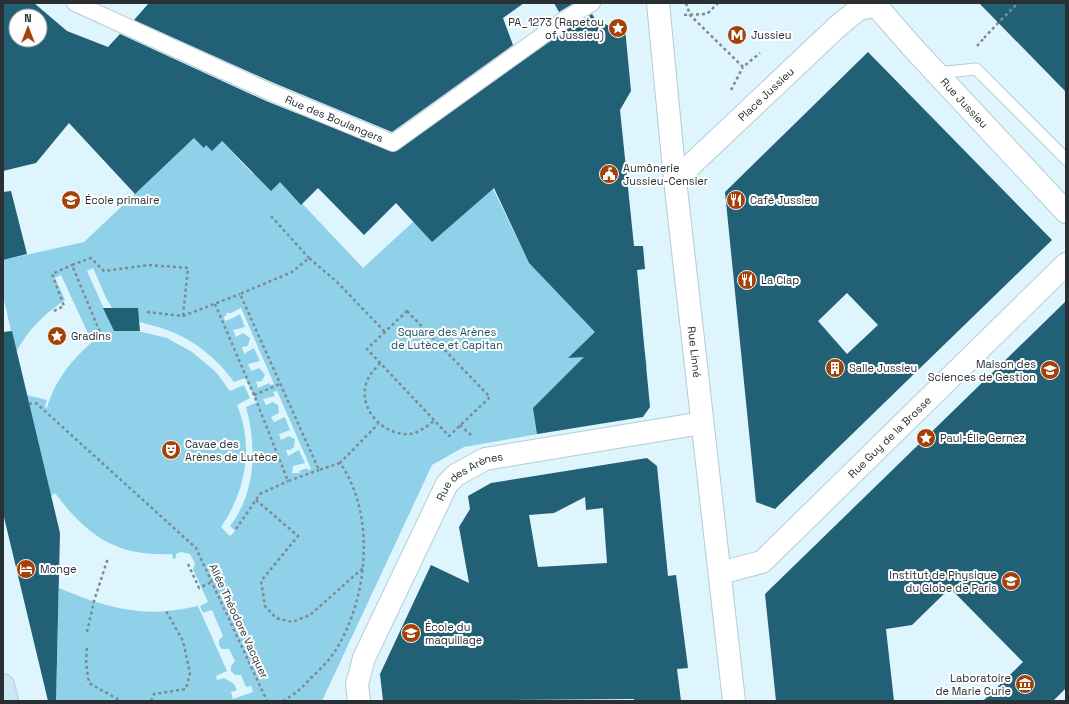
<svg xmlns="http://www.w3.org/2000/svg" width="1069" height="704" viewBox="0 0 1069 704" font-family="'Space Grotesk',sans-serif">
	<rect width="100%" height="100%" fill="#dff5fe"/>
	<path fill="#8fd1e9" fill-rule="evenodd" d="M207 126 253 174 263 162 363 268 452 186 481 164 529 263 596 332 568 358 645 351 647 368 570 378 579 427 464 447 432 465 322 701H56L59 588C92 602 130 615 167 611 178 610 188 608 198 606L227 671 216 676 217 680 224 678 234 684 237 690 231 692 233 699 253 692 251 686 246 687 241 675H235L231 671V666L235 661 229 649H222L219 645V640L223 636 212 610 203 613 200 606 208 602 193 569 195 563 190 554 181 552 176 554V558L173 559 172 554C117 557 87 536 55 493L51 496 27 395 47 400 45 407 47 408C55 380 71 361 92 342L61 275 55 278 65 300C41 317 31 327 16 352L3 296V260L84 242ZM93 268C98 278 106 301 113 309 124 321 153 324 167 330 195 340 217 359 234 382L245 378 257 402 246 407C257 447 256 492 230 526L235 531 230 536 221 527C246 491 254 446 237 405L250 398 244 385 230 391 216 372 192 352 167 338 138 331 117 317 118 331H114L87 271ZM241 308 274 384 271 385 269 383 258 388 256 382 262 381 265 374 259 368 251 371 248 364 260 361 254 348 244 354 242 347 248 346 250 338 243 333 236 337 233 330 245 327 240 314 233 318 225 321 224 317 227 315 226 313H231ZM277 391 311 469 308 470 307 468 299 471 300 473H292L293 466 305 463 299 450 288 456 286 450H290L294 447 295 439 289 436 281 440 279 434 290 430 285 417 274 422 271 417 279 413 278 405 273 402 266 405 263 399 275 396 273 392Z"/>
	<path fill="#216075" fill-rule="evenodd" d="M3 3H34L67 31 108 47 120 34 266 101 394 152 569 28 592 14 595 19 615 29 625 28 631 91 620 110 634 246H643L645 269 637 270 650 407 643 417 537 434 533 408 584 357 568 358 595 332 529 263 494 188 432 242 396 203 364 235 318 188 301 205 280 182 271 191 222 141 212 151 206 145 204 148 194 138 135 194 69 123 36 163 3 171ZM16 16H40V40H16Z
		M149 3H524L503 18 513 45 392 132 274 83 134 20Z
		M554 3H574L559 12Z
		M979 3H1066V92Z
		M868 52 1052 240 775 509 756 502 725 192ZM847 293 878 325 847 354 818 321Z
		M11 191 27 254 3 260V192Z
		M1066 301V688L1053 701H983L1023 662 950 588 912 625 886 629 894 701H776L765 594Z
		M103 308H138L140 331H114Z
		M12 331 60 533 56 701H48L3 513V332Z
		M647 458 657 466 668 576 676 575 688 668 677 669 681 701H637L633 699 383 701 380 674 431 565 469 583 459 527 470 509 468 496 491 483ZM585 497 586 510 603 508 607 563 538 567 529 515 554 513Z"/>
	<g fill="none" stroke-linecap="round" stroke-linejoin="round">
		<g stroke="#b6ccd5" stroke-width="13">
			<path id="service" d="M937 73 976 69 1066 159"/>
		</g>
		<g stroke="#b6ccd5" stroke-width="18">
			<g id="pedestrian">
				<path id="s1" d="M75 3 270 92 393 143 564 20 592 3"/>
			</g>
		</g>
		<g stroke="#b6ccd5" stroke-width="24">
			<g id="minor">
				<path id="s2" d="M675 180 838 26 859 9 872 6 880 10 914 49 1066 212"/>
				<path id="s3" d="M720 573 762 562 1066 264"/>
				<path id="s4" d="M359 701 357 684 364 658 447 484 456 475 485 459 702 423"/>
			</g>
		</g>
		<g stroke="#b6ccd5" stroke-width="24">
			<g id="tertiary">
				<path id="s5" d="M658 3 675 180 734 701"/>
			</g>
		</g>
		<g stroke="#b6ccd5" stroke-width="24">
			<path id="secondary" d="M3 685 7 701"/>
		</g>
		<path stroke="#7c8b91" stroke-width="2.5" stroke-dasharray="3 3" stroke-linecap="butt" d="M686 3 690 15 743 67 760 53
			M684 15 707 14 718 3
			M1001 20 1018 3
			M977 46 984 38
			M731 90 743 67
			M271 216 309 258
			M215 304 254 395 288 481 319 470
			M54 311 64 306 52 274 72 265
			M407 311 490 397 449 436 367 349Z
			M147 312 183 316 240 294
			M102 337 72 265 91 258 104 271 149 265 188 268 183 316
			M380 363C377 367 373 371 370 375 353 403 380 436 410 434 419 433 427 426 434 421
			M254 395 280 384
			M29 404 36 403 196 548 267 701
			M460 425 473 437
			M340 463 319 470 240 294 292 272 309 258 337 282 385 332
			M256 500 298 536 261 581 265 606 276 618 292 622 310 615 363 568
			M236 529 260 494 288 481
			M188 564 199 588 212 582
			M87 632 94 601 108 558
			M87 648 86 663 89 683 121 701
			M151 701 154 694 186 689 190 673 183 641 166 611
			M283 701C294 695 302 688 311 678 320 669 330 660 337 648 368 597 376 514 340 463L378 424"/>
		<use href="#service" stroke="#fff" stroke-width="11"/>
		<use href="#pedestrian" stroke="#fff" stroke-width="16"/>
		<use href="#minor" stroke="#fff" stroke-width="22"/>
		<use href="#tertiary" stroke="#fff" stroke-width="22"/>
		<use href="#secondary" stroke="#cae8f2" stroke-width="22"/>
		<path stroke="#7c8b91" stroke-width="2.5" stroke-dasharray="3 3" stroke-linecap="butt" d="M984 38 1001 20"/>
	</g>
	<defs>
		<g id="sight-disc" transform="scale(1)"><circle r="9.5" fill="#a44008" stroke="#fefefe"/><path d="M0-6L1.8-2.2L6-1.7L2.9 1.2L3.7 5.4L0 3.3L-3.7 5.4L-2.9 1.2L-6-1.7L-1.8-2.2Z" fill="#fff"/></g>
		<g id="metro-disc" transform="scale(1)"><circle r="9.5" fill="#a44008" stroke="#fefefe"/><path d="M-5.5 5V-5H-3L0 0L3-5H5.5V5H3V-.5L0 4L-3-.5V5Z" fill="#fff"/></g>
		<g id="civic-disc" transform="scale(1)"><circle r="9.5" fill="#a44008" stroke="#fefefe"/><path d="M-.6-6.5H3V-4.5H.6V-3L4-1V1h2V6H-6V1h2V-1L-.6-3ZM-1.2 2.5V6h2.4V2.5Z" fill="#fff"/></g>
		<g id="school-disc" transform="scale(1)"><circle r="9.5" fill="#a44008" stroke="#fefefe"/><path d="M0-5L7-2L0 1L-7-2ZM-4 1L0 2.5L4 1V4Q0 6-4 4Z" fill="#fff"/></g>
		<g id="restaurant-disc" transform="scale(1)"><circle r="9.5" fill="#a44008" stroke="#fefefe"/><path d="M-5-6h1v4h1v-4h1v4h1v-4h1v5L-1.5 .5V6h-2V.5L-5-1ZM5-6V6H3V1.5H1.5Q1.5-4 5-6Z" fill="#fff"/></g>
		<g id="building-disc" transform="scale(1)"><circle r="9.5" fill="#a44008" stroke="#fefefe"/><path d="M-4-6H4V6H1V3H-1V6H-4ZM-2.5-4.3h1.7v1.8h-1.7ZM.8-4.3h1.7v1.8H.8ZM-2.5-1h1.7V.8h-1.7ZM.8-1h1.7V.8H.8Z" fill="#fff"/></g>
		<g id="university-disc" transform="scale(1)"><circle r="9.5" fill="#a44008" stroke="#fefefe"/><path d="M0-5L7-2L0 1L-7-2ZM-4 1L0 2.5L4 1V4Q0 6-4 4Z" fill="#fff"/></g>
		<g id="theatre-disc" transform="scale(1)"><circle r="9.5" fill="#a44008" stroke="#fefefe"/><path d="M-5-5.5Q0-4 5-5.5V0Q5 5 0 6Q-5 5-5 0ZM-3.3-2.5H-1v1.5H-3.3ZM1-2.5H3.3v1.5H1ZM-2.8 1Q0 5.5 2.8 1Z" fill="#fff"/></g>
		<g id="hotel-disc" transform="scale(1)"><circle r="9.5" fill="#a44008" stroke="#fefefe"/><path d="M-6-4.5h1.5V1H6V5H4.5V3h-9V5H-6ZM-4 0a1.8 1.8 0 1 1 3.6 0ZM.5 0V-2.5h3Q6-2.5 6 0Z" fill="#fff"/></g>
		<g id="museum-disc" transform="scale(1)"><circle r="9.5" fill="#a44008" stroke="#fefefe"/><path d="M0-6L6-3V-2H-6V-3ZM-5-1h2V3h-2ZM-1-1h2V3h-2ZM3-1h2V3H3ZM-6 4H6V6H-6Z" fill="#fff"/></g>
	</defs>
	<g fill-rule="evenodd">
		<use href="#sight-disc" x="618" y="28"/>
		<use href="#metro-disc" x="737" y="35"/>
		<use href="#civic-disc" x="609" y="174"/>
		<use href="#school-disc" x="71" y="200"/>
		<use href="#restaurant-disc" x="736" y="200"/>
		<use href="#restaurant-disc" x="747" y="280"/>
		<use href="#sight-disc" x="57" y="336"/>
		<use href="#building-disc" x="835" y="368"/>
		<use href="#university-disc" x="1050" y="370"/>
		<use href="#sight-disc" x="926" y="438"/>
		<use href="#theatre-disc" x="171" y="450"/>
		<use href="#hotel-disc" x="26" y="569"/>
		<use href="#university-disc" x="1011" y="581"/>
		<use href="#university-disc" x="411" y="633"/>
		<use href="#museum-disc" x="1025" y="684"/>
	</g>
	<g text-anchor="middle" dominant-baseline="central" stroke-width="4" stroke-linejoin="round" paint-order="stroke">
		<g font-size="11" fill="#283034" stroke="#fefefe" text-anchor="start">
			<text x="604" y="22" text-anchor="end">PA_1273 (Rapetou<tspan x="604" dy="13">of Jussieu)</tspan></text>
			<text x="751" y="35">Jussieu</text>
			<text x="623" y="168">Aumônerie<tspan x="623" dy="13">Jussieu-Censier</tspan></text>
			<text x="85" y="200">École primaire</text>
			<text x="750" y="200">Café Jussieu</text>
			<text x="761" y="280">La Clap</text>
			<text x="71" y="336">Gradins</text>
			<text x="1036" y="364" text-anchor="end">Maison des<tspan x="1036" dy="13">Sciences de Gestion</tspan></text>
			<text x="849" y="368">Salle Jussieu</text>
			<text x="940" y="438">Paul-Élie Gernez</text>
			<text x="185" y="444">Cavae des<tspan x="185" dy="13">Arènes de Lutèce</tspan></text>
			<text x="40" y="569">Monge</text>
			<text x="997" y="575" text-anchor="end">Institut de Physique<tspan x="997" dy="13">du Globe de Paris</tspan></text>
			<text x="425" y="627">École du<tspan x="425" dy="13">maquillage</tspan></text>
			<text x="1011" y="678" text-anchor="end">Laboratoire<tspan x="1011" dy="13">de Marie Curie</tspan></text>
		</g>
		<g font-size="11" fill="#283034" stroke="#fefefe">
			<text stroke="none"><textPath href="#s2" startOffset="125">Place Jussieu</textPath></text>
			<text stroke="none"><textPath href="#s2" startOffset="399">Rue Jussieu</textPath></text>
			<text stroke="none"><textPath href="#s1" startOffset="284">Rue des Boulangers</textPath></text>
			<text stroke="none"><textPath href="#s5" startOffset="351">Rue Linné</textPath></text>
			<text stroke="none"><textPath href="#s3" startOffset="222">Rue Guy de la Brosse</textPath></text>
			<text stroke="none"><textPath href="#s4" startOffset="260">Rue des Arènes</textPath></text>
			<text transform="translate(239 621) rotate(65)">Allée Théodore Vacquer</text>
		</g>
		<g font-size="11" fill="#235465" stroke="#fefefe">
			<text x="447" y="332">Square des Arènes<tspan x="447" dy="13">de Lutèce et Capitan</tspan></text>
		</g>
	</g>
	<rect width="1069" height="704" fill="none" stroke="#283034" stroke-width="8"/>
	<g transform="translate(28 28)"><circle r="19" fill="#fefefe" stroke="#a8acad"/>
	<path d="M0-3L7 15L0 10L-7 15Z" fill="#a44008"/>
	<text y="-6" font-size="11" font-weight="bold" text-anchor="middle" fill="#283034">N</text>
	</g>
</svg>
